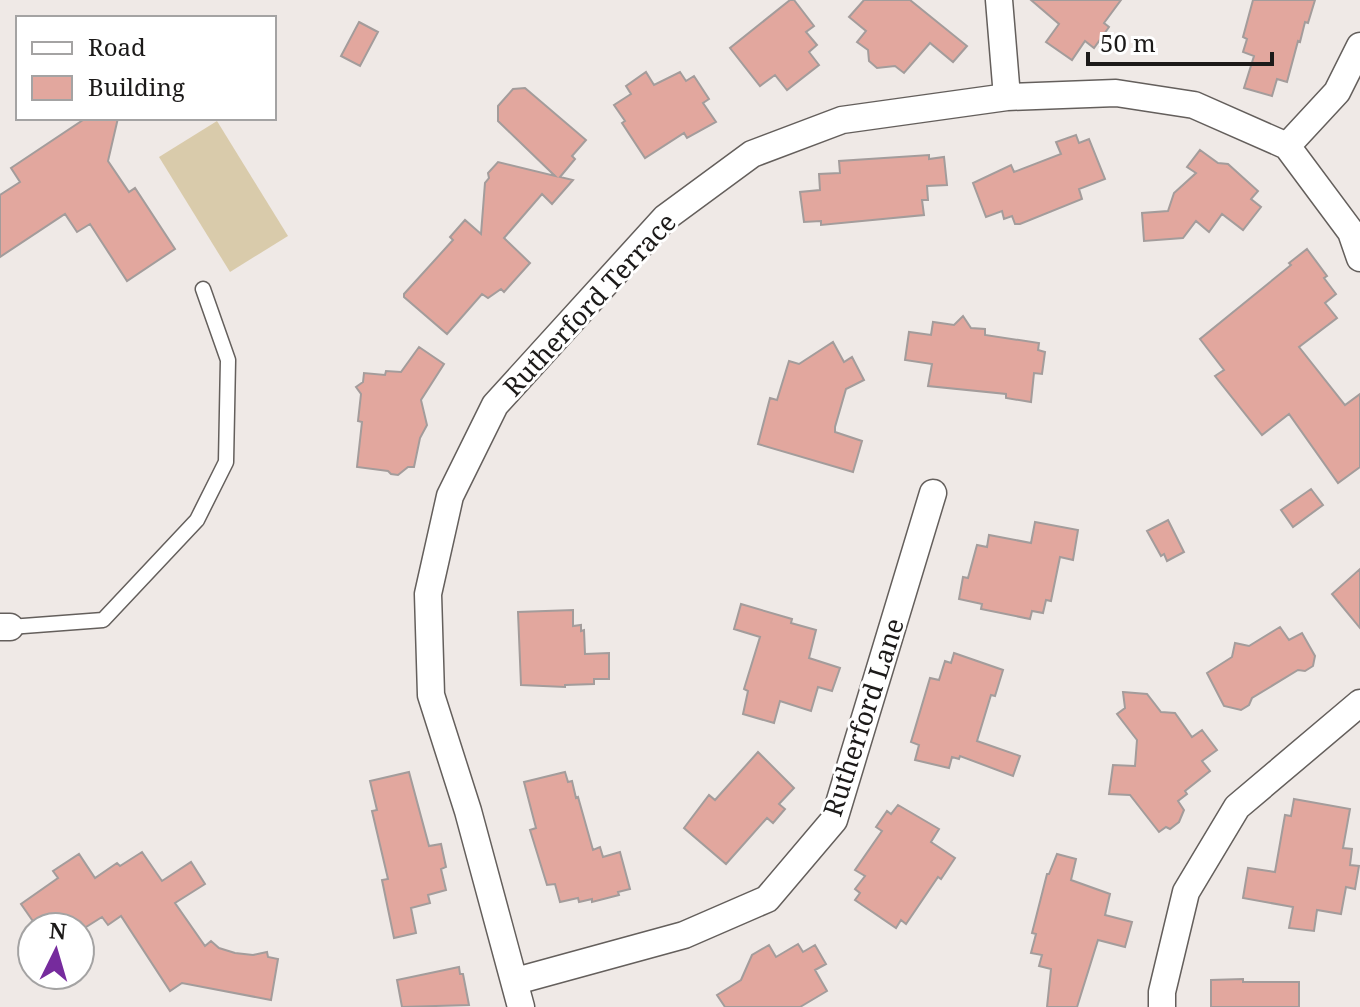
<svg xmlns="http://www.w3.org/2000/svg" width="1360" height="1007" viewBox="0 0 1360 1007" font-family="'Noto Serif',serif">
	<rect width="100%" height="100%" fill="#efe9e6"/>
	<path fill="#d9cbab" d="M217 121 288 236 230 272 159 157Z"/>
	<path fill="#e2a79e" stroke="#a39c9b" stroke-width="2" d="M790 0H794L814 26 806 32 817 45 809 52 819 65 787 90 775 75 760 86 730 48Z
		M864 0H910L967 46 953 62 930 43 904 73 895 66 877 68 869 61 868 50 857 42 866 31 849 17Z
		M1031 0H1121L1104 23 1109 27 1094 48 1085 41 1072 60 1046 42 1059 24Z
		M1253 0H1315L1308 23 1305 22 1300 42 1298 41 1287 82 1277 79 1272 96 1244 88 1254 56 1243 52 1247 39 1243 37Z
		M359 22 378 32 360 66 341 56Z
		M646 72 654 85 680 72 686 81 694 76 709 99 703 103 716 122 687 138 684 133 645 158 622 123 625 121 614 105 631 94 626 86Z
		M525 88 586 140 572 156 575 159 560 177 573 180 552 204 542 194 504 238 530 263 504 292 501 289 488 298 482 294 447 334 404 297V294L453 240 450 237 465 220 481 234 485 183 489 178 488 173 498 162 555 176 498 121V106L513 89Z
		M86 118H118L108 161 129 192 135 188 175 249 127 281 90 224 77 232 65 214 0 257V195L20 182 11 168Z
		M1076 135 1079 143 1089 139 1105 179 1079 189 1082 199 1020 224H1015L1012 216 1004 219 1002 211 986 217 973 183 1011 165 1014 172 1061 154 1056 142Z
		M1200 150 1218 163 1228 164 1258 191 1251 199 1261 207 1243 230 1222 214 1209 232 1196 221 1183 238 1144 241 1142 213 1168 211 1174 193 1196 173 1187 167Z
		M929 155V159L944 157 947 185 927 186 928 200H922L924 215 821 225V221L804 222 800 192 820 190 819 174 840 173 839 161Z
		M1307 249 1327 276 1324 278 1336 294 1325 303 1337 318 1299 347 1345 405 1360 394V467L1338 483 1289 414 1262 435 1215 376 1224 370 1200 339 1291 265 1289 263Z
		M963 316 971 328 985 329V335L1039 343 1038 350 1045 352 1042 374 1034 373 1031 402 1006 398V394L928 386 932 364 905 360 909 332 931 335 933 322 954 325Z
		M833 342 844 362 852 357 864 380 846 389 835 427V432L862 441 853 472 758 444 770 398 777 400 789 361 799 364Z
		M419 347 444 364 421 400 427 425 420 438 414 467H408L398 475 391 474 388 471 357 467 362 422 358 421 361 394 356 387 363 382 364 373 385 375 386 371 401 372Z
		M1311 489 1323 505 1293 527 1281 510Z
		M1168 520 1184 552 1167 561 1164 554 1161 556 1147 531Z
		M1035 522 1078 530 1073 560 1060 557 1051 601 1046 600 1043 613 1032 611 1030 619 981 609 982 604 959 599 963 577 968 578 977 545 987 547 989 535 1031 543Z
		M1360 569V628L1332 594Z
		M741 604 792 619 791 623 816 630 809 658 840 668 832 691 818 687 811 711 780 701 774 723 743 714 748 691 744 689 760 637 734 629Z
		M573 610V626L581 625V631L584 630 585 654 609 653V679H594V684L565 685V687L521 685 518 612Z
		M1280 627 1289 640 1302 633 1315 656 1313 666 1305 671 1298 670 1252 698 1249 705 1241 710 1224 706 1207 673 1232 657 1235 643 1249 646Z
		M954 653 1003 670 995 696 991 695 977 741 1020 756 1013 776 960 756 959 759 952 757 949 768 915 760 919 745 911 742 930 678 939 680 945 661 951 663Z
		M1123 692 1147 694 1161 712 1175 713 1192 737 1202 730 1217 750 1202 761 1210 771 1185 791 1187 794 1178 801 1184 810 1179 822 1170 829 1166 827 1159 832 1130 795 1109 794 1113 765 1135 766 1137 740 1117 714 1125 708Z
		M758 752 794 788 779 804 785 809 773 823 767 818 726 864 684 828 709 795 715 800Z
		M409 772 429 846 441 844 446 867 441 869 446 890 428 895 430 903 411 908 416 933 394 938 382 880 388 879 372 811 377 810 370 781Z
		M565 772 568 782 572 781 576 798 578 797 593 850 600 847 603 857 620 852 630 889 618 892 619 895 592 902V899L579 902 578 898 560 902 555 884 547 885 530 830 536 828 524 782Z
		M1294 799 1350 809 1343 848 1352 849 1350 865 1359 866 1355 889 1346 887 1341 914 1317 910 1314 931 1289 928 1293 907 1243 898 1248 868 1275 872 1285 815 1291 816Z
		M898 805 939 829 931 842 955 858 941 879 938 877 906 924 901 920 896 928 855 900 860 893 855 889 865 876 855 870 882 831 876 827 887 811 891 814Z
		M142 852 162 881 191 862 205 884 175 903 205 946 211 941 219 948 235 953 253 955 267 952 268 957 278 959 271 1000 182 983 170 991 121 916 108 925 102 917 86 927H37L21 904 58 878 53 871 79 854 95 878 117 863 120 866Z
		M1057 854 1076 859 1071 880 1110 894 1105 915 1132 922 1125 947 1098 940 1077 1007H1047L1051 969 1039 966 1042 955 1031 953 1036 934 1032 933 1047 874H1049Z
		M798 944 803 952 815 945 826 964 815 970 827 991 800 1007H725L717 995 741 980 752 955 769 945 776 957Z
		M459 967 460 974H463L469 1005 402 1007 397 980Z
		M1243 979V982H1299V1007H1211V980Z"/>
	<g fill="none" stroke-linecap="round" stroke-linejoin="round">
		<g stroke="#645f5c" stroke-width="17">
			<path id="service" d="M10 627 103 620 197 520 226 462 228 360 203 289"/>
		</g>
		<g stroke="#645f5c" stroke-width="29">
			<path id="minor" d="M999 0 1007 97
				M1287 146 1337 92 1360 46
				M0 627H10
				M516 981 684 935 767 899 834 820 933 493
				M521 1007 468 811 431 695 428 594 450 496 495 405 665 218 752 154 842 120 1007 97 1116 93 1194 105 1287 146 1351 232 1360 258
				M1162 1007V992L1186 892 1237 807 1360 703"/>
		</g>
		<use href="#service" stroke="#fff" stroke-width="14"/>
		<use href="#minor" stroke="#fff" stroke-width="26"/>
	</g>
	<g text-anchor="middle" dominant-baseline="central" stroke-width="6" stroke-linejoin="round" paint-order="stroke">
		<g font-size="26" fill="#1c1a19" stroke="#fff">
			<text transform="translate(589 304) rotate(-47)">Rutherford Terrace</text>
			<text transform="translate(863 717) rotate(-72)">Rutherford Lane</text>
		</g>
	</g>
	<rect x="16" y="16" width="260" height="104" fill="#ffffff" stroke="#a4a3a3" stroke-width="2"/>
	<rect x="32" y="42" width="40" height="12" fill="#ffffff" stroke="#a4a3a3" stroke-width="2"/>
	<text x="88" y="56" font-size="24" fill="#1c1a19">Road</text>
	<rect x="32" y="76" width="40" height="24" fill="#e2a79e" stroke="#a4a3a3" stroke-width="2"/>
	<text x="88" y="96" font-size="24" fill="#1c1a19">Building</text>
	<g transform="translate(56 951) rotate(5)"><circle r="38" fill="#ffffff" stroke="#a4a3a3" stroke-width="2"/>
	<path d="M0-6L14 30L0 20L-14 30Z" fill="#762b9d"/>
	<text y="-12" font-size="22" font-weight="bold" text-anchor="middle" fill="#1c1a19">N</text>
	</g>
	<path d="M1088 52v12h184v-12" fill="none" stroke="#1c1a19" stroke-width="4"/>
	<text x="1100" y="52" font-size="24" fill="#1c1a19" stroke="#ffffff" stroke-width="6" paint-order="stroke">50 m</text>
</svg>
